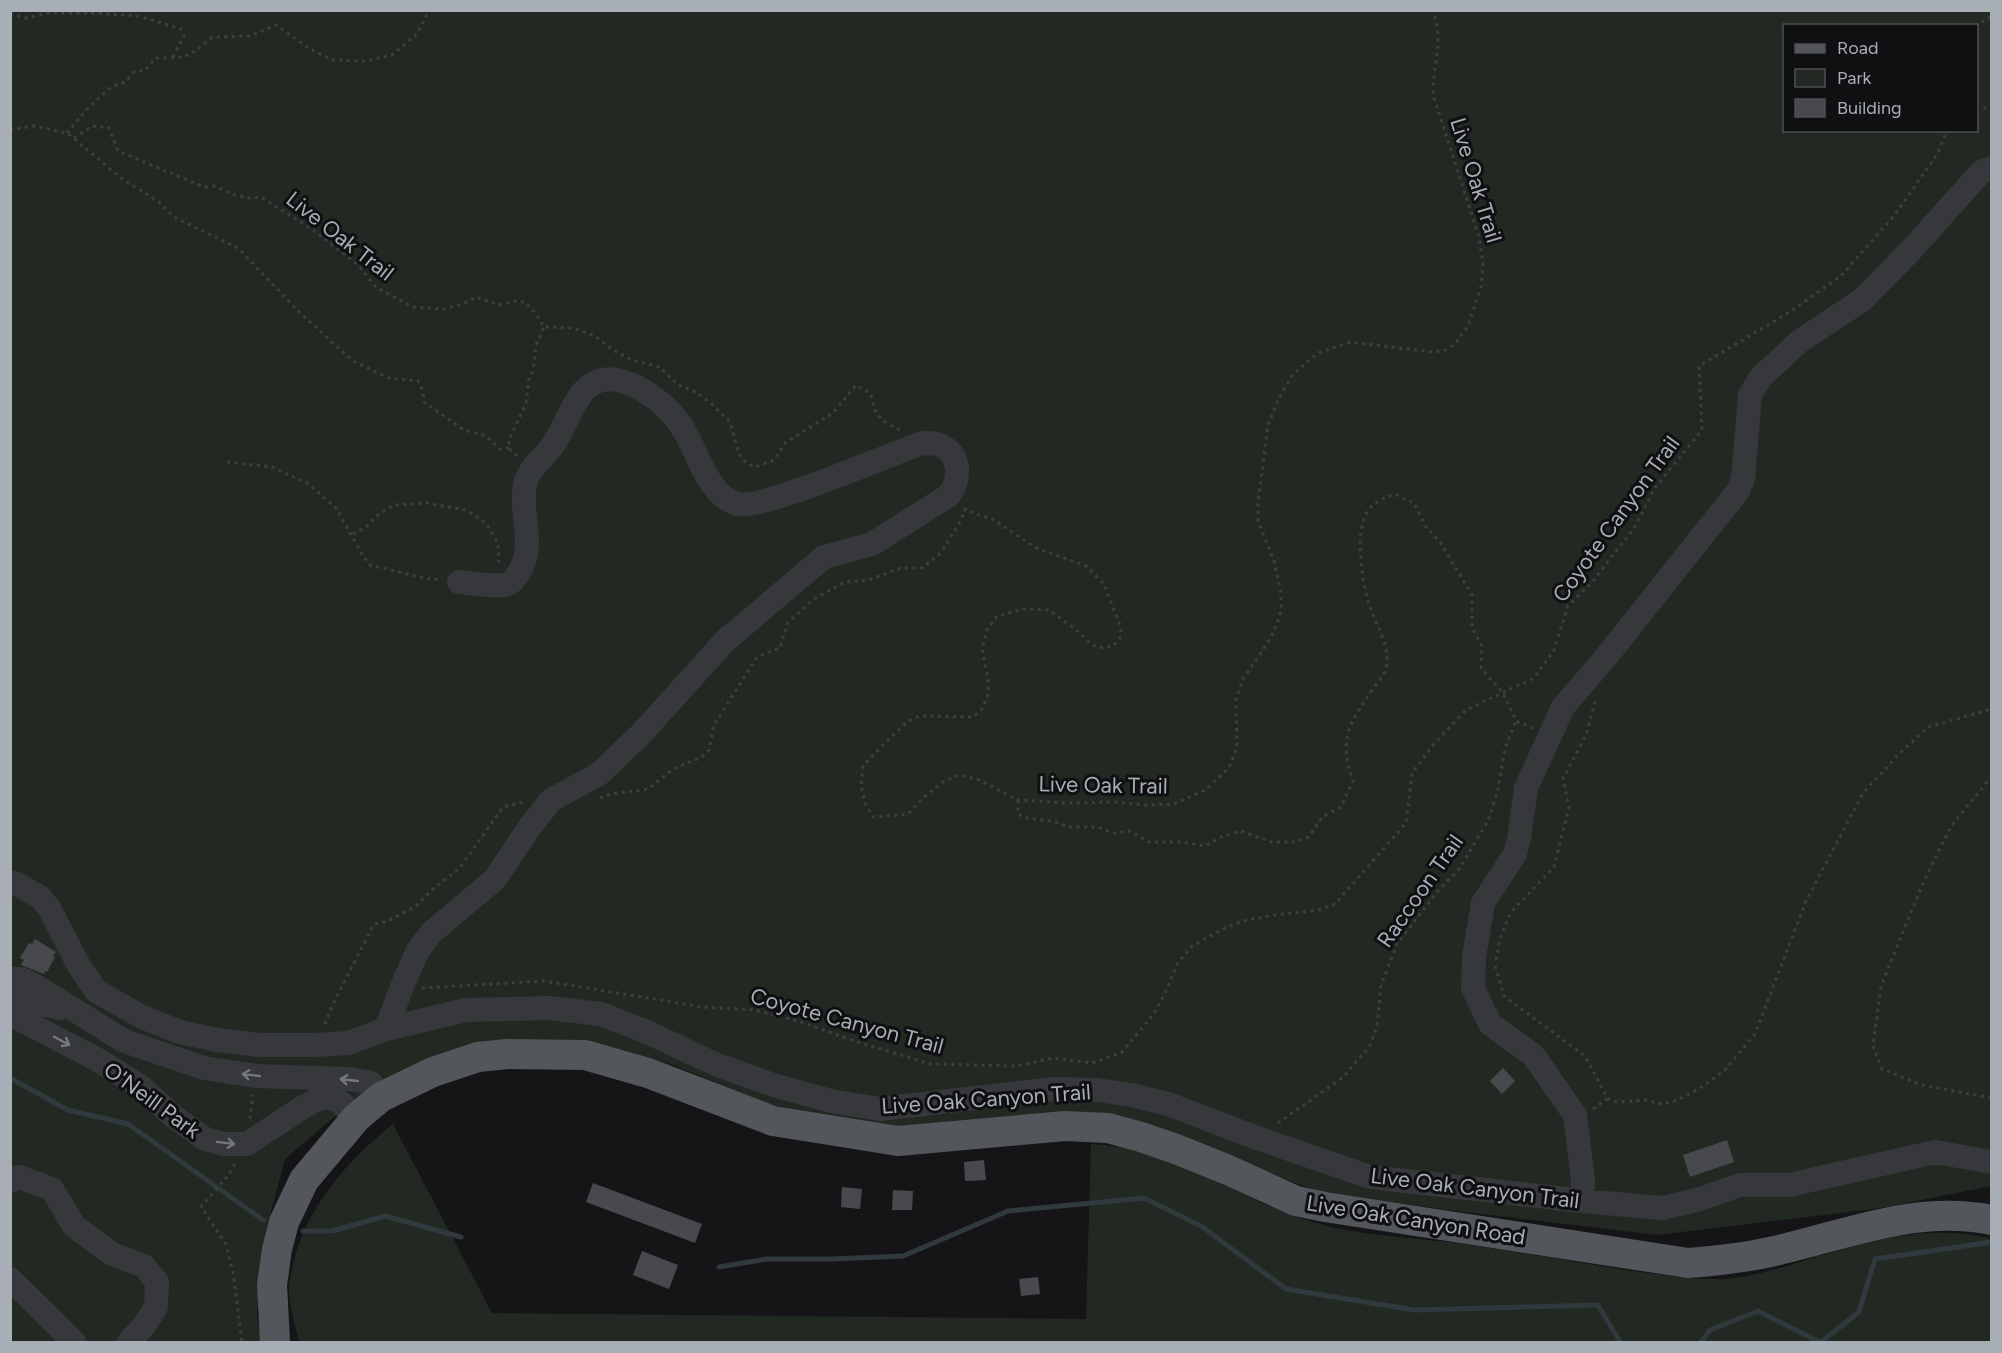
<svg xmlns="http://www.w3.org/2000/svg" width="2002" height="1353" viewBox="0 0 2002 1353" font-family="Figtree,sans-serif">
	<rect width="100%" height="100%" fill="#151517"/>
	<path fill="#222922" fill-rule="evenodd" d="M10 11H1991V1186L1882 1208 1657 1235 1449 1210 1320 1192 1155 1131 909 1133 820 1117 761 1102 671 1064 624 1050 569 1041 346 1107 285 1159 262 1245 257 1315 262 1342H11ZM1784 26H1976V130H1784Z
		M393 1124 492 1313 1086 1319 1091 1144C1129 1146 1168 1158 1202 1174 1237 1190 1272 1210 1309 1221 1360 1237 1416 1237 1470 1245 1522 1253 1574 1262 1626 1270 1658 1274 1691 1280 1723 1279 1752 1277 1782 1268 1809 1259 1872 1240 1926 1224 1991 1238L1992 1342H299C296 1326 288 1303 289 1288 289 1282 291 1275 292 1269 304 1209 347 1161 393 1124Z"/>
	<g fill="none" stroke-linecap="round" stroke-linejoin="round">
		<path stroke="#303a3e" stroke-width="5" d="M10 1078 68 1110 128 1124 263 1220
			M303 1231H332L385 1216 461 1237
			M719 1267 767 1259H832L903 1256 1008 1211 1144 1198 1201 1226 1286 1289 1414 1310 1598 1305 1620 1342
			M1701 1342 1710 1330 1758 1311 1819 1342
			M1821 1342 1859 1312 1875 1259 1992 1242"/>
	</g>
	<path fill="#47494c" d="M35 939 56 952 53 956 55 957 47 972 45 971 44 974 21 965 24 960 20 958 29 943 32 944Z
		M1503 1068 1515 1081 1502 1094 1490 1081Z
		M1727 1140 1734 1162 1690 1177 1683 1155Z
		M984 1160 986 1180 965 1181 964 1162Z
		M593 1183 702 1224 695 1243 586 1202Z
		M842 1187 862 1189 860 1209 841 1207Z
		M893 1190 913 1191 912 1210H892Z
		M642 1251 678 1265 669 1289 633 1275Z
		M1038 1277 1040 1294 1021 1296 1019 1279Z"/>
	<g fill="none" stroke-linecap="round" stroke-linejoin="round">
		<path stroke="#3d3f42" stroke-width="3" stroke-dasharray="3 4.5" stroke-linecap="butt" d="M10 14 27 18 47 13H92L139 16 181 29 184 36 173 57
			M1975 26 1992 16
			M1976 107 1992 109
			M10 130 34 126 67 133 121 178 159 202 174 217 238 248 302 315 353 361 389 378 418 381 423 391 424 402 464 430 486 436 500 449 509 448
			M67 133 87 109 111 87 125 82 134 72 146 70 155 58C187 58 187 59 212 37L250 36 276 25 310 49 332 60 366 61 392 55 417 34 429 10
			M74 138 92 126 109 128 118 151 204 187 215 186 232 194 248 198 261 197 309 227 356 263 377 288 413 307 444 309 463 304 476 297 499 305 513 301 525 302 536 314 544 327 573 328 595 336 613 350 632 360 660 367 678 385 696 392 714 406 730 422 739 454 746 463 755 467 774 460 785 443 833 413 856 385 871 394C874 415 881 421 900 430
			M517 456 509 448V439L526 404 529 378 533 371 536 345 544 327
			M227 462 272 467 307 483 336 508 363 556 370 565 423 578 441 580
			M966 508 965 510 994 520 1036 548 1086 566 1104 584 1121 628 1120 638 1114 645 1103 648 1092 645 1074 628 1049 610 1023 609 997 616 987 630 982 649 988 679V694L983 708 973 717 919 716 907 722 882 746 863 766 861 786 866 805 873 817 908 814 923 798 944 781 959 775 977 779 1018 800 1065 803 1114 802 1144 805 1174 804 1205 790 1229 768 1237 748 1236 699 1243 679 1267 644 1275 629 1281 611V592L1274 561 1258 521V502L1268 425 1279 398 1293 374 1318 353 1350 342 1433 352 1446 350 1455 344 1468 326 1481 287 1483 264 1479 237 1434 98C1431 75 1439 57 1438 35 1438 27 1435 18 1433 10
			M353 534 366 527 378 515 394 505 427 503 466 510 486 523 498 543 499 566
			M1992 776 1951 826 1923 883 1881 986 1873 1046 1882 1069 1922 1085 1992 1098
			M600 798 611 794 648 789 673 769 702 757 709 750 714 725 757 657 780 648 788 622 814 599 845 582 869 580 901 568H922L941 553 959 524 965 510
			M1018 800V814L1025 818 1053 821 1068 827H1098L1114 833 1130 831 1149 842H1181L1205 846 1223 836 1241 831 1271 842H1295L1309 837 1322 817 1341 807 1353 781C1338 739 1349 724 1373 689 1381 677 1388 673 1387 657 1386 637 1373 620 1368 601 1362 578 1353 527 1370 508 1376 501 1385 498 1394 494L1414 503 1426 527 1440 542 1472 595V628L1482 646 1481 668 1503 693 1516 721 1533 728
			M1496 960 1500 938 1511 912 1554 867 1569 807 1563 779 1586 735 1595 702
			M1495 966 1504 996 1585 1056 1608 1099 1617 1102 1645 1100 1662 1104 1678 1100 1702 1087 1725 1070 1755 1034 1806 901 1863 793 1899 754 1928 727 1992 709
			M422 988 545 981 702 1007 755 1010 801 1022 857 1042 931 1064 1017 1066 1053 1058 1092 1063 1121 1053 1154 1014 1166 991 1177 964 1192 946 1225 928 1242 921 1275 915 1319 910 1335 904 1406 823 1412 773 1433 745 1466 710 1534 678 1554 650 1568 606 1593 581 1634 528 1655 488 1702 430 1699 366 1788 313 1841 276 1894 216 1938 153 1947 130
			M325 1024 333 1004 374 924 388 921 416 906 435 887 459 869 503 807 523 802
			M1593 1109 1607 1099
			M250 1119 253 1095
			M1278 1123 1342 1078 1369 1047 1377 1027 1381 985 1397 944 1437 892 1459 869 1488 821 1498 790 1505 748 1516 721
			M235 1164 227 1177 201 1207 226 1244 233 1273 242 1342"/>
		<path stroke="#37383b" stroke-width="24" d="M10 883H15L40 897 49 908 78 964 96 991 142 1017 180 1032 217 1040 259 1045H317L348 1043 386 1029 466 1010 549 1008 601 1014 647 1032 715 1064 773 1085 831 1101 880 1109 1053 1089 1097 1090 1131 1095 1168 1104 1257 1138 1370 1177 1582 1201 1662 1208 1697 1200 1740 1185H1789L1935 1152 1992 1162
			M10 979H21L34 985 124 1041 204 1068 256 1076 349 1079 371 1083 381 1097
			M10 992 26 1001 60 1008
			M10 1014 100 1061 141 1087 173 1116 205 1139 224 1144H247L303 1107 316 1100 327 1097 339 1101 356 1118
			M386 1029 403 984 417 952 431 933 495 879 529 828 551 800 599 774 641 734 725 641 824 557 872 544 948 496C962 480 961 451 937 444 932 443 926 443 922 443 891 454 760 511 737 504 706 495 697 447 680 424 665 402 624 370 596 382 578 390 573 410 564 425 561 432 557 439 553 445 543 459 528 468 525 485 519 516 537 546 518 574 514 580 511 584 504 585 492 587 472 583 459 582
			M10 1181 19 1177 52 1189 74 1226 112 1254 144 1266 157 1282 156 1307 144 1326 129 1342
			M1582 1201 1583 1179 1575 1115 1533 1055 1490 1024 1473 988 1474 957 1483 903 1515 854 1519 839 1526 788 1563 707 1606 657 1738 491 1743 479 1750 395 1761 377 1800 341 1862 300 1913 248 1981 172 1992 168
			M10 1279 74 1342"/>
		<path stroke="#53565a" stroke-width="30" d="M275 1342 272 1285 277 1249 284 1222 304 1180 356 1118 381 1097 433 1072 478 1057 507 1054 585 1055 648 1073 773 1121 898 1141 1065 1126 1108 1128 1141 1137 1176 1149 1228 1170 1296 1201 1325 1207 1688 1263C1716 1261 1743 1258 1770 1252 1844 1236 1915 1204 1992 1220"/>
	</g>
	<defs><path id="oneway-shaft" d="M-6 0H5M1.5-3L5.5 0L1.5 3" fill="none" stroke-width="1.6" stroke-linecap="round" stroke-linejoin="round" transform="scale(1.5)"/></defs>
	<g stroke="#75797f">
		<use href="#oneway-shaft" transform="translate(62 1041) rotate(28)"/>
		<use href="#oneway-shaft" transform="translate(251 1075) rotate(-173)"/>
		<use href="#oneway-shaft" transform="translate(349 1080) rotate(-174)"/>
		<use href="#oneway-shaft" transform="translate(226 1143) rotate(7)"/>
	</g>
	<g text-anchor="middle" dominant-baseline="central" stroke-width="6" stroke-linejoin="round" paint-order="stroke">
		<g font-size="22" fill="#a8aeb6" stroke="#101012">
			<text transform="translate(1476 180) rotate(73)">Live Oak Trail</text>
			<text transform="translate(340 236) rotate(38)">Live Oak Trail</text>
			<text transform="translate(1616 519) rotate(-54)">Coyote Canyon Trail</text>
			<text transform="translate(1103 785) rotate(1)">Live Oak Trail</text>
			<text transform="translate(1420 891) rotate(-55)">Raccoon Trail</text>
			<text transform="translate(847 1021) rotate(15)">Coyote Canyon Trail</text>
			<text transform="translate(986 1099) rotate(-4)">Live Oak Canyon Trail</text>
			<text transform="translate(152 1100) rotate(36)">O'Neill Park</text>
			<text transform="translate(1475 1188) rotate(7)">Live Oak Canyon Trail</text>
			<text transform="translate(1416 1220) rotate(9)">Live Oak Canyon Road</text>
		</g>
	</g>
	<rect width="2002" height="1353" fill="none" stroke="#a8aeb6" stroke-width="24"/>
	<rect x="1783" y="24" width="195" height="108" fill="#101012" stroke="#4d4f54" stroke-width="1.5"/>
	<rect x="1795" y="44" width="30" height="9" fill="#53565a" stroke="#4d4f54" stroke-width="1.5"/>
	<text x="1837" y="54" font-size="18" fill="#a8aeb6">Road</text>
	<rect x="1795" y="69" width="30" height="18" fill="#222922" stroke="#4d4f54" stroke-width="1.5"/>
	<text x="1837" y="84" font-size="18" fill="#a8aeb6">Park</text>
	<rect x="1795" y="99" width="30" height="18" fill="#47494c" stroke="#4d4f54" stroke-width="1.5"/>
	<text x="1837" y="114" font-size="18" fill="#a8aeb6">Building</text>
</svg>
